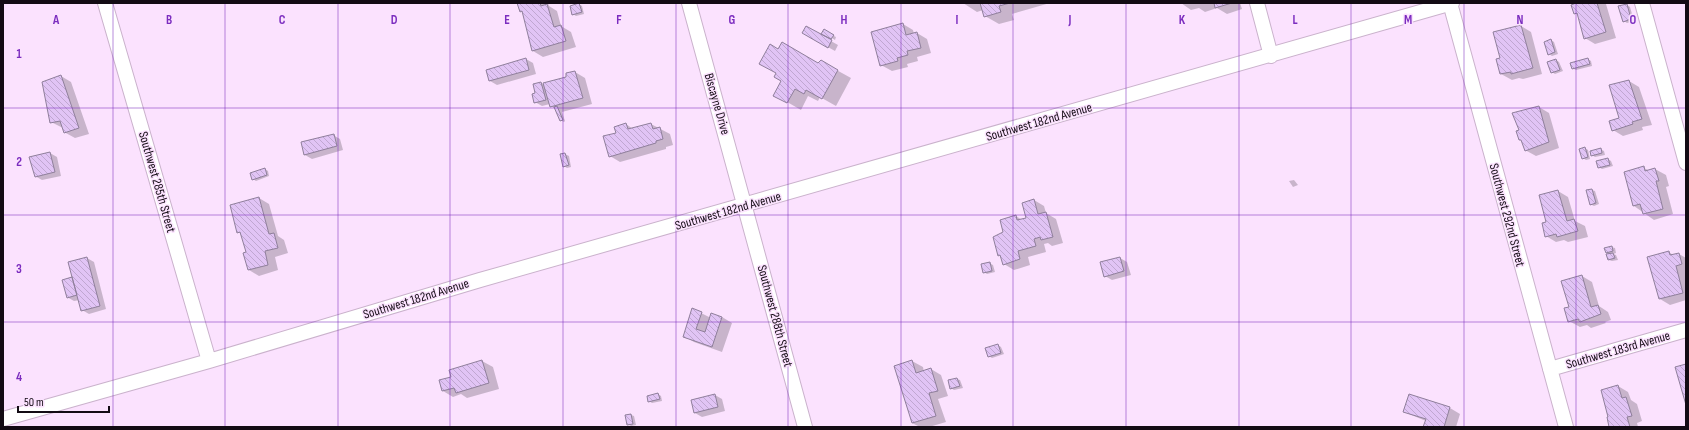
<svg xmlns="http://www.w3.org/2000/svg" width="1689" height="430" viewBox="0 0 1689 430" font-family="'Sofia Sans Condensed',sans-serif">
	<defs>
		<pattern id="building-back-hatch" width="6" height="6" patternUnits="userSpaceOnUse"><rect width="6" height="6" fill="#e1c4f5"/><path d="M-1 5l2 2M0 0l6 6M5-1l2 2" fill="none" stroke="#c0a7d1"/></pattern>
	</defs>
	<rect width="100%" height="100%" fill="#fbe2fe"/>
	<path fill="#0003" d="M518 3H548L549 6 557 11 561 26 571 32 576 47 543 57 533 51 524 13 520 11Z
		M963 3H1050L1012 14 1014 20 999 24 985 16 983 10 977 12Z
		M1181 3H1240L1242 9 1227 14 1217 8 1205 12 1199 8 1191 10Z
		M1580 3 1606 4 1616 38 1595 44 1585 38 1579 16 1575 13Z
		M579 4 582 6 584 14 576 16 573 14Z
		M1627 5 1630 7 1634 21 1627 23 1624 21Z
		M903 24 913 30 914 34 917 33 927 39 931 53 917 57 918 61 907 64 908 67 892 71 881 65Z
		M1521 26 1531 32 1542 74 1523 79 1519 78 1512 80 1501 74 1502 59Z
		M806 27 838 45 835 51 803 33Z
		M824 31 836 37 835 40 823 33Z
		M1551 40 1554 42 1558 54 1552 56 1549 54Z
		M778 51 818 64 822 62 851 78 836 106 820 97 818 101 808 96 801 110 775 95 782 81 777 73Z
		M526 59 533 63 536 74 497 85 490 81 487 70Z
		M1588 59 1591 61 1592 66 1576 70 1572 68Z
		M1556 60 1559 62 1563 71 1555 74 1552 72Z
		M575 72 585 78 592 104 562 112 565 121 564 122 560 120 556 110 550 104 542 106 535 102 536 94 541 83 545 86 567 78Z
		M61 76 71 82 89 134 75 138 64 132 63 128 51 122Z
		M1629 81 1639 87 1652 125 1642 127 1643 130 1623 136 1613 130 1620 118Z
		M1539 107 1549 113 1559 148 1536 156 1525 150 1520 131Z
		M626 124 633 129 651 124 670 134 673 145 666 147V149L620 162 610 156 617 133Z
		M333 135 340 139 343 150 312 159 305 155Z
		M1585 148 1588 150 1590 159 1586 160 1583 158Z
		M1600 149 1604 151 1605 155 1595 157 1592 155Z
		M50 153 57 157 61 176 42 180 35 176Z
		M565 154 569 156 571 167 567 168 564 166 561 155Z
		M1608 159 1611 161 1613 166 1602 169 1599 167Z
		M1644 168 1650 171 1655 169 1666 175 1669 186 1666 187 1673 214 1654 220 1634 206Z
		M265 169 268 171 269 176 256 181 253 179Z
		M1294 180 1298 185 1293 187 1289 181Z
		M1592 190 1595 191 1599 204 1594 206 1590 204Z
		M1558 191 1568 197 1575 221 1585 226 1588 237 1568 242 1564 240 1556 242 1546 236Z
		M259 198 269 204 278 236 284 240 288 253 275 257 278 270 259 276 249 270 247 252 242 234 238 232Z
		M1034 200 1044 206 1046 213 1056 219 1063 243 1052 246 1048 243 1044 244 1046 252 1028 257 1030 265 1014 270 1004 264 1002 256 999 255 1005 233 1016 216 1022 220 1027 218Z
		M1611 247 1615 248 1616 253 1613 254 1616 255 1618 260 1612 261 1609 260 1610 255 1607 253Z
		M1669 252 1673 255 1679 254 1686 258V300L1670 305 1660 299Z
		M87 258 94 262 106 309 89 314 82 310 80 300 74 301 67 297 74 278Z
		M1120 258 1127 262 1131 275 1112 280 1105 276Z
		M989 263 993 265 995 272 987 274 984 272Z
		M1582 276 1592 282 1599 306 1608 312 1611 320 1605 322 1606 323 1591 328 1587 325 1580 327 1569 321 1570 308Z
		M693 309 711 318 722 317 732 323 722 352 694 342 684 336Z
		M998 345 1001 347 1004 354 992 358 989 356Z
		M482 361 493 367 499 389 467 398 461 394 453 397 443 391 452 378Z
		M912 361 923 367 924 372 931 369 941 375 948 396 938 399 946 422 929 427H920L912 423Z
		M957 379 960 380 963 388 954 390 951 388Z
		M1618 386 1628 392 1631 400 1637 404 1642 421 1637 423 1638 427H1611Z
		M658 394 661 396 662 401 652 403 649 401Z
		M715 395 722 399 725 411 702 417 695 413Z
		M1410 396 1450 408 1460 414 1456 427H1424L1426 421 1404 412Z
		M631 415 634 416 636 425 631 426 628 424 626 416Z"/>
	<path fill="url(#building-back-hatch)" stroke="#8f7f9b" d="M517 3H540L541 6 547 4 554 27 561 25 566 41 532 51 522 11 520 12Z
		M579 3 582 12 572 15 570 6Z
		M980 3H1010L999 6 1001 12 984 17Z
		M1214 3H1232L1215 8Z
		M1576 3H1597L1606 32 1584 39 1577 13 1574 14 1571 5Z
		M1627 4 1631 19 1623 22 1618 6Z
		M903 23 906 35 917 32 921 48 907 51 908 55 897 58 898 61 880 66 871 32Z
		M1521 25 1533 68 1511 74V72L1500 74 1496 59 1500 58 1493 32Z
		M806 26 832 40 828 48 802 33Z
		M824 29 834 35 831 39 821 34Z
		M1551 39 1555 52 1548 55 1544 42Z
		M782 42 818 63 821 60 838 70 822 99 806 90 804 94 795 89 787 103 773 96 781 81 774 77 776 73 759 64 770 44 778 49Z
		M526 58 529 70 489 81 486 70Z
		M1588 58 1590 64 1572 69 1570 63Z
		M1556 59 1560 70 1551 73 1547 62Z
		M575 71 583 98 550 107 543 83 566 77V73Z
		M61 75 79 128 64 133 60 121 50 123 42 82Z
		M1629 80 1642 119 1632 122 1633 124 1612 131 1609 121 1619 118 1609 85Z
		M541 82 546 100 534 103 532 94 535 93 533 84Z
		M557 106 563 120 560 121 554 107Z
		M1539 106 1549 142 1525 151 1521 140H1519L1516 131 1519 130 1512 113Z
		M626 123 628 129 651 123 653 129 660 127 663 139 656 141V143L609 157 603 136 616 133 614 127Z
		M334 134 337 146 304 155 301 142Z
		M1585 147 1588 157 1582 159 1579 149Z
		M1601 148 1602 153 1591 156 1590 151Z
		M50 152 55 172 35 177 29 157Z
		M565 153 569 165 563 167 560 154Z
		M1608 158 1610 165 1598 168 1596 161Z
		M1644 166 1645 171 1655 168 1659 181H1656L1663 209 1643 214 1640 204 1633 206 1624 172Z
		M265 168 267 175 252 180 250 173Z
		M1592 189 1596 203 1590 205 1586 190Z
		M1558 190 1567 221 1574 219 1578 231 1557 237 1556 234 1545 237 1542 223 1546 222 1539 195Z
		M259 197 269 234 274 233 278 248 265 251 268 265 248 270 243 253 246 252 240 232 237 233 230 205Z
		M1034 199 1038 214 1046 212 1053 237 1041 240 1040 237 1034 239 1036 246 1018 251 1020 259 1003 265 1000 255 998 256 993 237 1003 232 1000 220 1016 215 1017 220 1026 218 1022 203Z
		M1612 246 1613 251 1606 253 1604 248Z
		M1669 251 1670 255 1679 253 1682 264 1676 266 1683 293 1659 299 1647 257Z
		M1613 253 1615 258 1608 260 1606 254Z
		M87 257 100 306 81 311 68 262Z
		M1120 257 1124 271 1104 277 1100 262Z
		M990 262 992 271 983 273 981 264Z
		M1582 275 1591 307 1598 305 1601 314 1580 322 1578 319 1568 322 1564 308 1569 307 1561 281Z
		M72 277 77 295 67 298 62 280Z
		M692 308 702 312 696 329 705 332 711 313 722 317 712 347 683 337Z
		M998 344 1001 353 988 357 985 348Z
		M482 360 489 383 456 393 454 388 442 391 439 380 451 377 449 370Z
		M912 360 916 373 931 368 938 391 929 393 936 416 912 423 894 366Z
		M1686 364V405L1675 367Z
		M957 378 960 386 950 389 948 380Z
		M1618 385 1622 398 1626 397 1632 416 1627 417 1630 427H1609L1607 417H1608L1601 390Z
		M658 393 660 399 648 402 647 396Z
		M715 394 718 407 694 413 691 400Z
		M1409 394 1450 407 1444 427H1423L1426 419 1403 412Z
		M631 414 633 424 627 425 625 415Z"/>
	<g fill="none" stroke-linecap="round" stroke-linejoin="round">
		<g stroke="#cab2cc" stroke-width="16">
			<path id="minor" d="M105 3 209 361
				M689 3 805 427
				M1257 3 1271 56
				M1450 3 1566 427
				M1642 3 1686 163
				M1550 369 1686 330
				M3 419 209 361 480 280 1452 3"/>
		</g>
		<use href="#minor" stroke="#fff" stroke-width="14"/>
	</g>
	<path fill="none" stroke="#7b2cbf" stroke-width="1" stroke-opacity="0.55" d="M113 3V427M225 3V427M338 3V427M450 3V427M563 3V427M676 3V427M788 3V427M901 3V427M1013 3V427M1126 3V427M1239 3V427M1351 3V427M1464 3V427M1576 3V427M3 108H1686M3 215H1686M3 322H1686"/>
	<g text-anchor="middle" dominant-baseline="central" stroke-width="3" stroke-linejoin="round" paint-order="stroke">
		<g font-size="13" fill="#130b14" stroke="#fbe2fe">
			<text transform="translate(717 104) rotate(74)">Biscayne Drive</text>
			<text transform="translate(1039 122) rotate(-16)">Southwest 182nd Avenue</text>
			<text transform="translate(157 182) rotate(74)">Southwest 285th Street</text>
			<text transform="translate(728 211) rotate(-16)">Southwest 182nd Avenue</text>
			<text transform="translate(1507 215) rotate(75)">Southwest 292nd Street</text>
			<text transform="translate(416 299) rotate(-17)">Southwest 182nd Avenue</text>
			<text transform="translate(775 316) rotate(75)">Southwest 288th Street</text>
			<text transform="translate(1618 350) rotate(-16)">Southwest 183rd Avenue</text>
		</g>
	</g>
	<g font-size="13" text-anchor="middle" font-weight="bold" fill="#7b2cbf" stroke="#fbe2fe" stroke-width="3" stroke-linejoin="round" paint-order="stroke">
		<text x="56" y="24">A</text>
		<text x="169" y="24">B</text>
		<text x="282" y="24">C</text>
		<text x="394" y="24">D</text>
		<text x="507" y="24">E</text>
		<text x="619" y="24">F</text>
		<text x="732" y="24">G</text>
		<text x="844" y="24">H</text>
		<text x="957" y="24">I</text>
		<text x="1070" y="24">J</text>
		<text x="1182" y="24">K</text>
		<text x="1295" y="24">L</text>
		<text x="1408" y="24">M</text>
		<text x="1520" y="24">N</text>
		<text x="1633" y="24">O</text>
		<text x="19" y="58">1</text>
		<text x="19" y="166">2</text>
		<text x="19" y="273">3</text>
		<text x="19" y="381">4</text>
	</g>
	<rect width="1689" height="430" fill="none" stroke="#130b14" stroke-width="8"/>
	<path d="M18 406v6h91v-6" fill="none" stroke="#130b14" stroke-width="2"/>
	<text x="24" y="406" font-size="12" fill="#130b14" stroke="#fbe2fe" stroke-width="3" paint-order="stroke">50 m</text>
</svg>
